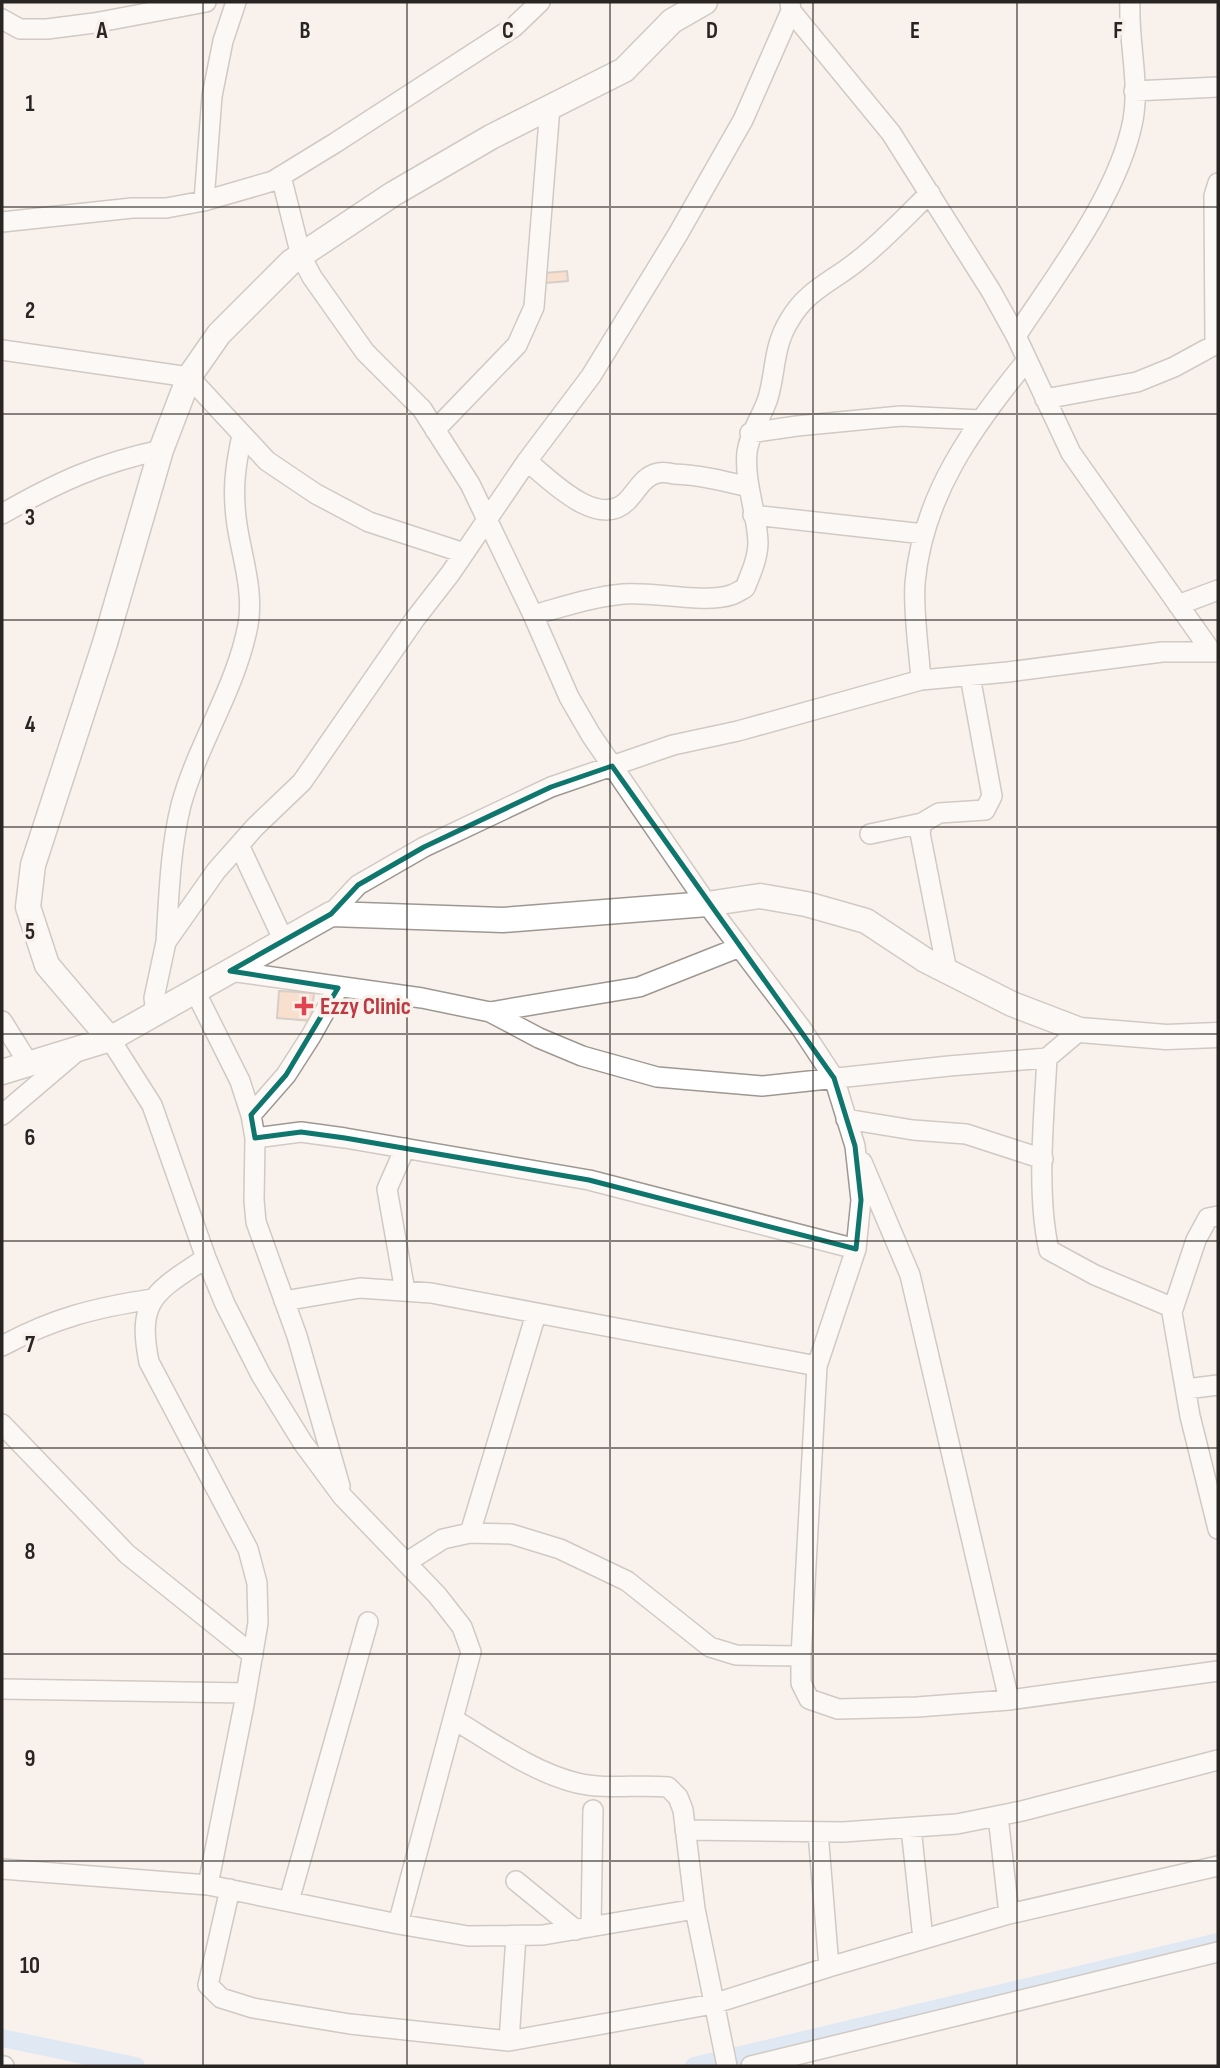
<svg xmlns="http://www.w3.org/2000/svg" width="1220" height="2068" viewBox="0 0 1220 2068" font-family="'Sofia Sans Condensed',sans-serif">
	<rect width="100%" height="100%" fill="#f9f2ec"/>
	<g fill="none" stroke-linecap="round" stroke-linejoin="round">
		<path stroke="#bfdcfb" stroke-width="18" d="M2 2038 136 2066
			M694 2066 1218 1942"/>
	</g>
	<path fill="#f8c8a7" stroke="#aba39e" stroke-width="2" d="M567 271 568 281 546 283 545 273Z
		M279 991 314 993 311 1021 277 1018Z"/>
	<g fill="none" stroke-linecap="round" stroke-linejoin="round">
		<g stroke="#9e9892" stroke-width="22">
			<path id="minor" d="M791 11 891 133 991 291 1016 336 1071 453 1211 651
				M2 19 20 29H47L94 23 206 2
				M1134 91 1218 87
				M281 176 301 256 312 277 365 352 422 409 470 484 533 615 569 697 591 735 707 904 801 1028 834 1078 855 1146 861 1200 856 1249 817 1366 801 1656V1683L809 1699 838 1709 917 1707 1009 1700 1218 1671
				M204 201 212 96 223 41 236 2
				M2 222 132 208H166L204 201 273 181 335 143 514 27 540 2
				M1016 336C1057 273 1119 194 1133 120 1140 81 1128 41 1130 2
				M1215 344 1214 196 1218 183
				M2 350 189 377 267 461 316 494 369 522 464 553
				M1045 399 1137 382 1174 367 1218 343
				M435 430 517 345 534 307 550 107
				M750 433 797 426 901 416 981 420
				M527 461C550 480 598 530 627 501 637 491 643 476 658 473 663 472 670 473 674 474 700 475 724 481 749 487
				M2 514C56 483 99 463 161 450
				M753 515 924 534
				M1178 605 1218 590
				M533 615C563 607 592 597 623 594 654 591 704 604 731 595 735 594 741 590 745 588 751 573 758 558 758 542 757 513 744 482 747 452 750 431 762 417 768 398 776 371 773 347 789 321 807 289 834 281 860 259 885 239 907 215 930 193
				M921 680C919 650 913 613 915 583 923 494 973 427 1027 360
				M870 834 922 823
				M239 845 283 939
				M331 914 358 885 424 847 551 787 673 745 738 731 921 680 1008 672 1162 652H1218
				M166 942C169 896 170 850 181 805 198 743 236 688 248 625 254 592 242 557 237 525 232 491 235 468 242 435
				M230 971 422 998 490 1012 539 1038 582 1056 657 1077 762 1086 949 1066 1047 1058
				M947 971 920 833 922 823 939 813 985 810 992 796 970 676
				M195 991 240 1081 251 1115 255 1138 254 1200 256 1222 297 1336 340 1486
				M490 1012 639 987 740 947
				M156 1014 154 998 166 942 216 871 255 827 302 782 415 619 450 574 527 461 591 376 678 234 743 120 791 11 790 2
				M2 1021 29 1064
				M1080 1030 1047 1058C1044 1116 1036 1194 1049 1250L1095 1275 1171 1307 1190 1416 1218 1529
				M110 1039 152 1105 206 1258 225 1304 261 1375 303 1443 343 1497 437 1595 462 1627 471 1652 398 1924
				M2 1115 76 1052
				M251 1115 286 1075 311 1036 338 988
				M846 1119 913 1130 966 1134 1043 1159
				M255 1138 301 1132 345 1138 589 1180 856 1249
				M405 1148 387 1189 405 1291
				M862 1162 910 1275 1009 1700
				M206 1258C157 1291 136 1298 149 1362L248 1549 257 1583 258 1623 244 1705 208 1885
				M284 1301 360 1288 431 1293 817 1366
				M1172 1312 1196 1240 1208 1218 1218 1216
				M2 1346C54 1318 94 1308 152 1299
				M1186 1389 1218 1385
				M2 1424 127 1554 253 1655
				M470 1533 536 1314
				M407 1562 443 1539 470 1533 511 1534 560 1549 627 1581 710 1647 736 1655 801 1656
				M2 1689 246 1693
				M453 1719C492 1742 532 1772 577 1783 607 1790 638 1784 668 1787L678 1797 683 1810 695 1909 727 2066
				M998 1816 1009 1914
				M911 1828 923 1939
				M685 1830 843 1832 957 1824 1022 1811 1218 1760
				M818 1832 829 1967
				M2 1869 208 1885 398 1924 468 1936 543 1935 695 1909
				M516 1881 576 1930
				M230 1889 208 1985 221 1998 253 2008 350 2024 509 2041 713 2004 829 1967 1009 1914 1218 1866
				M289 1901 368 1622
				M591 1927 593 1810
				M509 2041 516 1936
				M2 2066H4
				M751 2066 1218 1952"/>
		</g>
		<g stroke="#9e9892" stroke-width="27">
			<path id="tertiary" d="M110 1039 47 965 28 907 33 865 105 643 161 450 189 377 219 334 291 262 393 194 491 137 624 70 672 21 705 2
				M2 1072 110 1039 331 914 503 920 707 904 760 896 806 904 866 921 925 960 1012 1004 1080 1030 1166 1037 1218 1035"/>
		</g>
		<use href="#minor" stroke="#fff" stroke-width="19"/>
		<use href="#tertiary" stroke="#fff" stroke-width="24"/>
	</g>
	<path d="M0 0H1220V2068H0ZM612 766 834 1078 855 1146 861 1200 856 1249 589 1180 345 1138 301 1132 255 1138 251 1115 286 1075 338 988 230 971 331 914 358 885 424 847 551 787Z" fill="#f9f2ec" fill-opacity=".55" fill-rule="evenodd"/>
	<path fill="none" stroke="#0f766e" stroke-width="5" stroke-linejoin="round" d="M612 766 834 1078 855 1146 861 1200 856 1249 589 1180 345 1138 301 1132 255 1138 251 1115 286 1075 338 988 230 971 331 914 358 885 424 847 551 787Z"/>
	<path fill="none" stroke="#282523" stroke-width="2" stroke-opacity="0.55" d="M203 2V2066M407 2V2066M610 2V2066M813 2V2066M1017 2V2066M2 207H1218M2 414H1218M2 620H1218M2 827H1218M2 1034H1218M2 1241H1218M2 1448H1218M2 1654H1218M2 1861H1218"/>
	<path fill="#e0444e" stroke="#f9f2ec" stroke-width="2.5" d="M300.5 995.5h7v7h7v7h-7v7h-7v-7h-7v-7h7z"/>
	<g text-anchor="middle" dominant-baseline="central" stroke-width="7" stroke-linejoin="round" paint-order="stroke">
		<g font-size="24" font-weight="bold" fill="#be3a42" stroke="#f9f2ec" text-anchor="start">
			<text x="320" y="1006">Ezzy Clinic</text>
		</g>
	</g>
	<g font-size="23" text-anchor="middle" font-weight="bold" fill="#282523" stroke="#f9f2ec" stroke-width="7" stroke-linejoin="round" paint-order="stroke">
		<text x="102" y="38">A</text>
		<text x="305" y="38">B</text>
		<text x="508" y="38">C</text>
		<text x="712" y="38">D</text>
		<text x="915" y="38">E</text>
		<text x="1118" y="38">F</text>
		<text x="30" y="111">1</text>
		<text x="30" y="318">2</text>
		<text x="30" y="525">3</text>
		<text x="30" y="732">4</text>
		<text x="30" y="939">5</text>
		<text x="30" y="1145">6</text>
		<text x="30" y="1352">7</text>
		<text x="30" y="1559">8</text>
		<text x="30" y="1766">9</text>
		<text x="30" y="1973">10</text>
	</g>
	<rect width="1220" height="2068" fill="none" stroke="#282523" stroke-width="7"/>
</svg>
